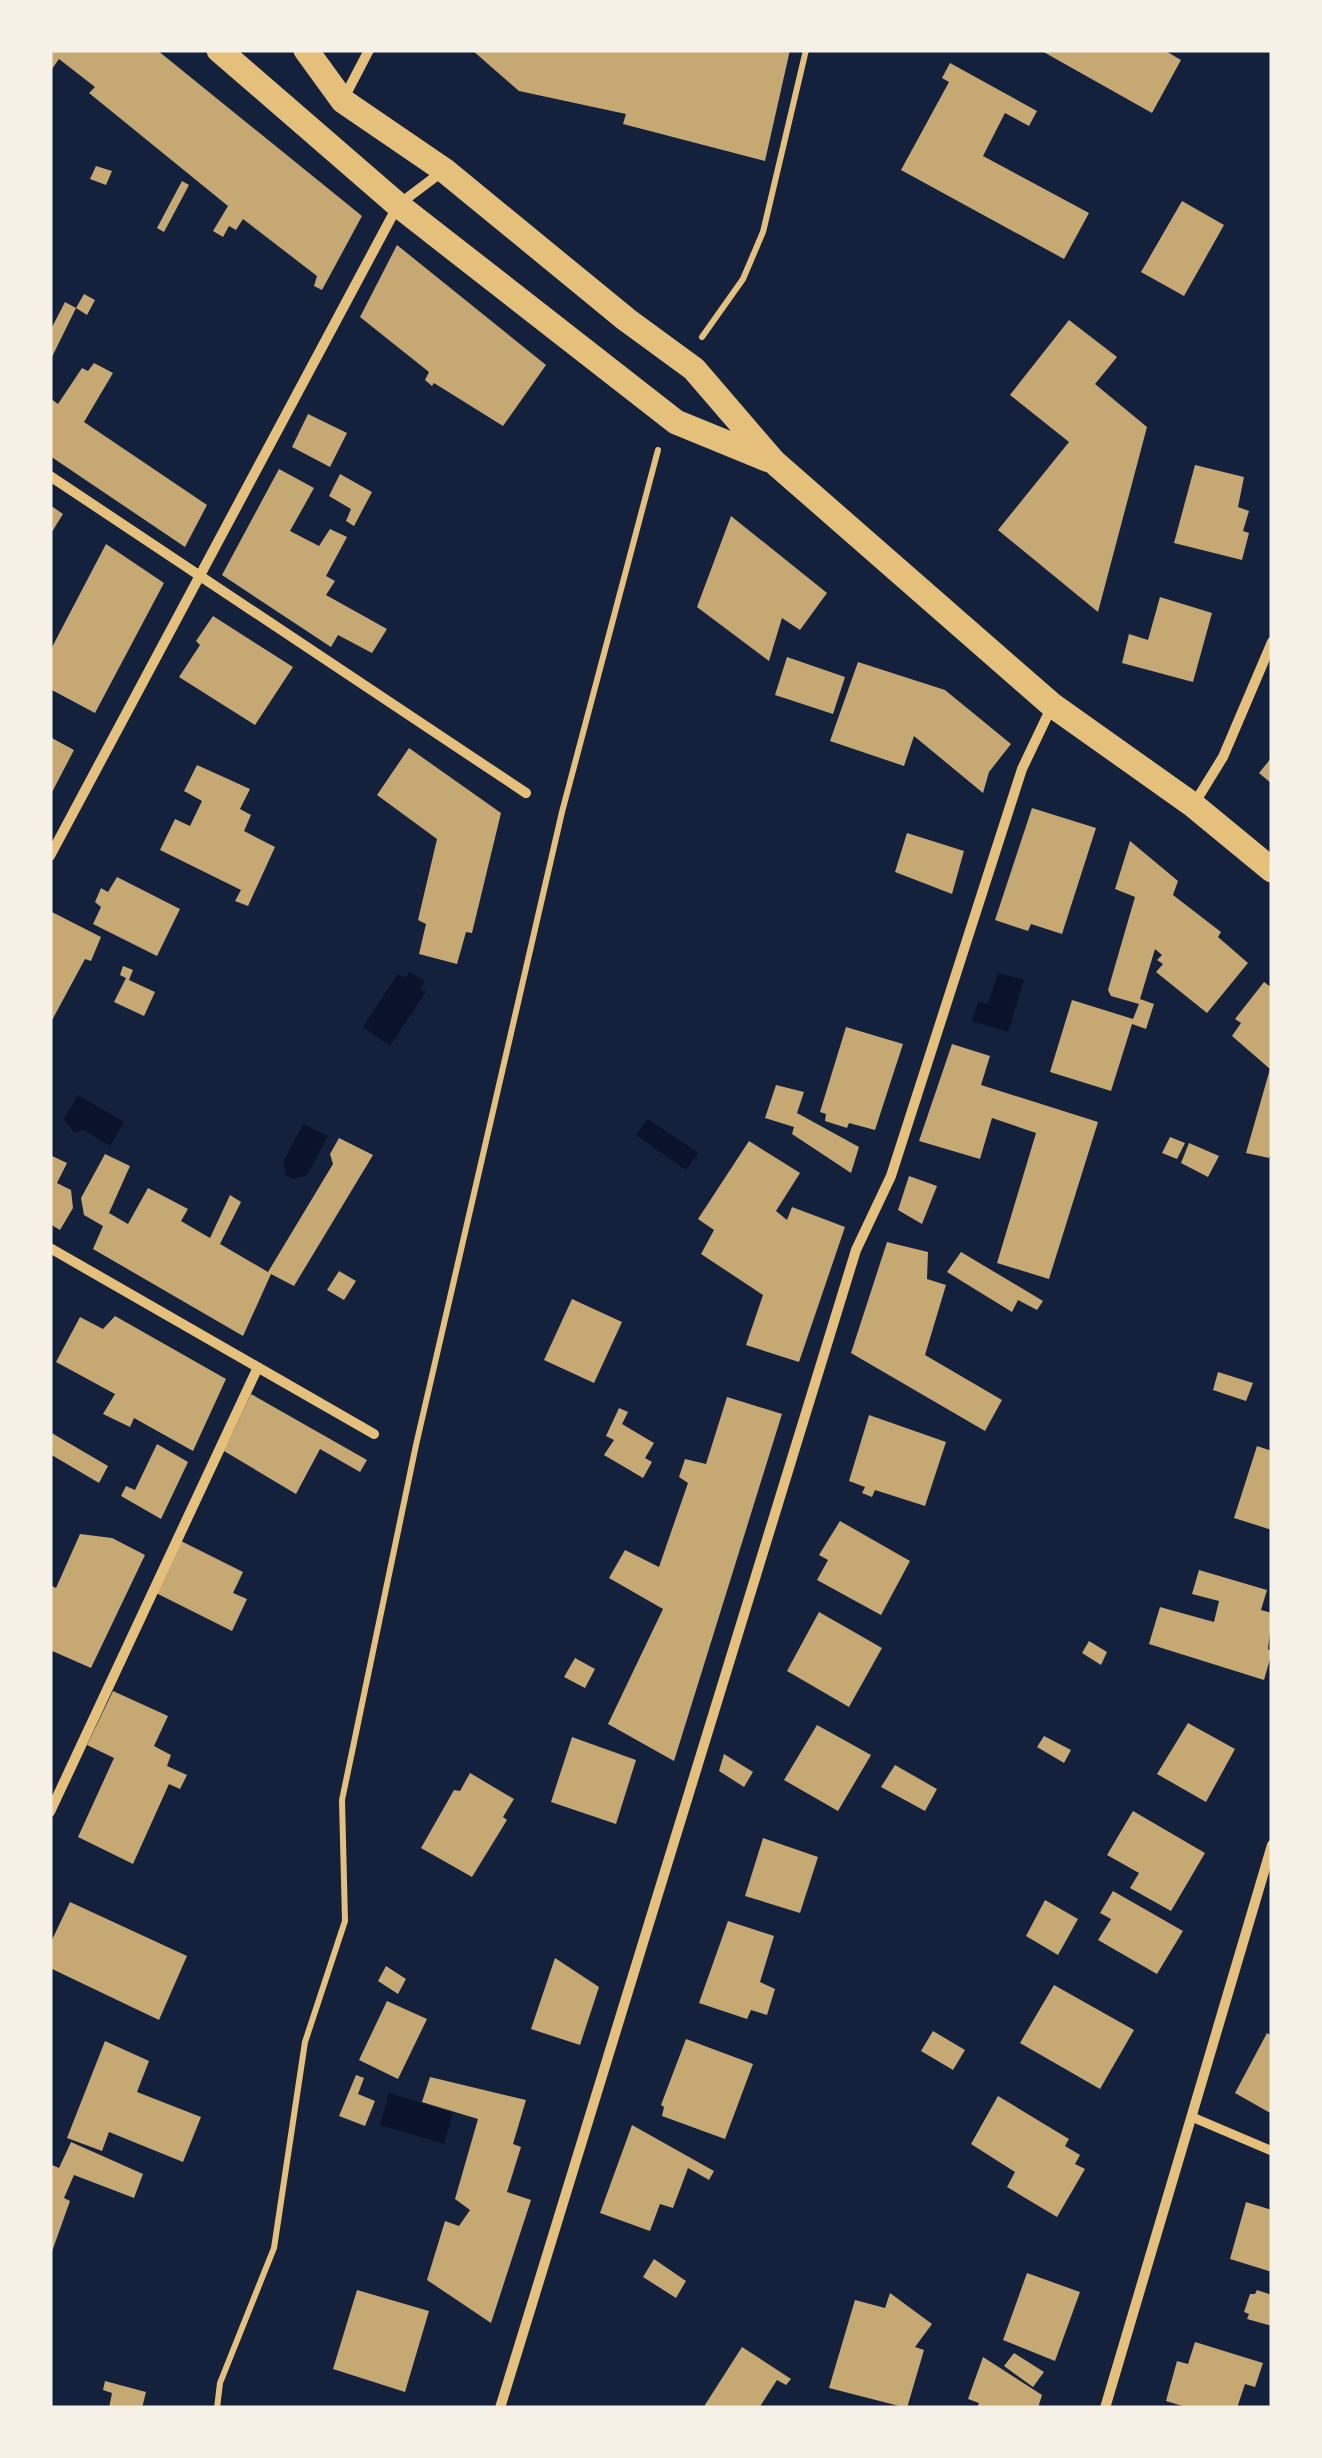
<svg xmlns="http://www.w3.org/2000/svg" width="1322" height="2458" viewBox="0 0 1322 2458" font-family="Barlow,sans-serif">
	<rect width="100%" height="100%" fill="#14213d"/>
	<path fill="#0b132b" d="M410 972 425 982 420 988 426 992 390 1046 363 1027 398 974 405 978Z
		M998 973 1024 980 1008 1032 972 1021 978 1002 988 1004Z
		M78 1095 124 1122 110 1146 84 1130 74 1133 64 1119Z
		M648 1119 698 1153 686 1170 636 1135Z
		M303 1124 328 1136 307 1175 294 1179 286 1175 283 1162Z
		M389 2093 453 2113 444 2144 380 2125Z"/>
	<path fill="#c6a872" d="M50 50H157L362 216 322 290 314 286 317 276 243 219 236 230 229 226 223 237 213 231 228 206 89 93 95 87 59 59 52 69 50 68Z
		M472 50H790L765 161 623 124 626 114 519 91Z
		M1040 50H1164L1181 60 1152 113Z
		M950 63 1037 111 1029 126 1005 113 983 156 1089 213 1064 259 901 170 949 82 942 78Z
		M96 166 112 171 106 185 90 179Z
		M182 181 189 185 164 232 157 228Z
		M1182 201 1224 225 1184 296 1141 272Z
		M397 245 546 365 503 426 434 383 432 386 425 380 429 372 360 317Z
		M84 294 95 300 87 315 76 308Z
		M65 302 76 308 50 361V331Z
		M1069 320 1117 357 1095 384 1147 427 1098 612 998 530 1069 442 1010 395Z
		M94 363 113 373 84 422 207 505 185 547 50 456V398L58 404 82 368 88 371Z
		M308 414 347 433 330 467 292 447Z
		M1195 465 1244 477 1238 507 1249 511 1243 531 1249 533 1242 560 1174 543Z
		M279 469 314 488 290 531 319 546 330 529 347 537 326 576 335 581 326 595 387 629 372 653 338 635 331 647 222 575Z
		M340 474 372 492 354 526 346 521 351 509 329 496Z
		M50 505 63 514 50 535Z
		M731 516 827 593 800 630 782 618 769 661 697 607Z
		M106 544 164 583 95 713 50 689V651Z
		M1160 597 1212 613 1193 682 1122 663 1129 634 1148 640Z
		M213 616 293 667 255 725 179 677 200 645 196 641Z
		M787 657 845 677 833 714 775 695Z
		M858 662 945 690 1011 744 989 772 983 793 914 736 904 766 830 741Z
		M50 737 74 750 50 796Z
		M409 748 501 813 472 933 466 932 457 964 419 954 426 924 418 920 437 839 377 795Z
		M1272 757V784L1259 773Z
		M197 765 250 789 240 809 251 815 244 831 275 847 248 906 235 901 241 890 160 850 175 819 190 826 202 801 184 791Z
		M1032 808 1096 828 1062 934 1031 924 1028 931 995 920Z
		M907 833 964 851 952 894 895 872Z
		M1130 841 1178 881 1173 895 1221 932 1218 937 1248 963 1207 1013 1156 972 1163 964 1157 960 1162 955 1155 949 1140 999 1154 1004 1146 1029 1132 1024 1111 1091 1050 1072 1072 1000 1133 1019 1139 1004 1111 996 1108 990 1135 897 1115 889Z
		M117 877 180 909 157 956 93 924 101 907 95 902 101 888 108 892Z
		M50 911 101 937 91 961 85 959 50 1024Z
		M123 966 133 970 129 980 155 992 144 1016 114 1002 126 978 120 975Z
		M1264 982 1272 988V1148L1269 1158 1246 1153 1270 1069 1232 1036 1241 1023 1235 1019Z
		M846 1027 903 1044 875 1130 849 1123 847 1128 825 1121 826 1114 820 1112Z
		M952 1044 990 1056 981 1085 1098 1122 1049 1279 997 1263 1036 1133 992 1118 980 1159 919 1141Z
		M776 1085 804 1092 797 1113 859 1147 851 1173 792 1134 794 1127 765 1118Z
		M1170 1137 1185 1143 1177 1159 1162 1153Z
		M339 1138 373 1155 294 1286 271 1274 243 1336 93 1249 103 1226 84 1215 81 1198 105 1154 130 1166 109 1213 128 1224 148 1188 188 1209 181 1221 210 1238 230 1195 241 1202 220 1244 268 1272 333 1164 330 1154Z
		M749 1141 800 1173 776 1211 787 1220 792 1207 845 1227 799 1362 746 1345 763 1295 701 1254 714 1230 698 1219Z
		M1189 1143 1219 1156 1208 1177 1181 1163Z
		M50 1155 67 1163 57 1183 71 1190 73 1208 60 1230 50 1224Z
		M909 1176 937 1186 922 1224 898 1210Z
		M887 1242 928 1252 927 1279 946 1285 925 1355 1002 1400 985 1431 851 1353Z
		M961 1252 1043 1301 1037 1310 1018 1300 1012 1312 947 1272Z
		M339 1271 356 1281 344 1300 327 1290Z
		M572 1299 622 1322 594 1383 544 1360Z
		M115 1316 226 1379 193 1451 134 1418 130 1427 103 1414 115 1394 56 1362 80 1317 103 1329Z
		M1218 1372 1253 1383 1246 1401 1213 1390Z
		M251 1394 367 1460 360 1472 320 1449 296 1494 224 1451Z
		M727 1397 782 1414 674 1761 608 1724 663 1609 609 1578 625 1550 659 1567 688 1483 679 1477 685 1459 706 1464Z
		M619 1408 628 1412 622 1424 654 1443 645 1458 652 1462 643 1478 604 1455 614 1440 606 1436Z
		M869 1415 946 1442 925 1506 875 1490 872 1497 862 1493 865 1487 849 1481Z
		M50 1432 108 1466 99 1483 50 1454Z
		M157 1444 188 1462 161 1519 121 1496 126 1486 135 1490Z
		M1257 1446 1272 1451V1530L1234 1518Z
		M840 1521 910 1561 881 1615 817 1580 828 1560 819 1555Z
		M80 1534 112 1538 145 1555 91 1668 50 1650V1585L56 1588Z
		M181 1541 243 1572 233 1593 247 1599 232 1631 156 1593Z
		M1199 1570 1267 1590 1261 1610 1272 1613 1268 1649 1272 1652 1264 1680 1149 1644 1160 1607 1214 1622 1219 1601 1192 1594Z
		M819 1612 882 1648 849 1707 787 1671Z
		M1089 1641 1107 1652 1101 1665 1082 1653Z
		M575 1658 595 1669 585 1688 564 1677Z
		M113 1691 168 1716 154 1746 171 1755 167 1766 187 1775 180 1789 169 1784 133 1864 78 1837 114 1758 87 1745Z
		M1188 1723 1235 1749 1206 1802 1157 1774Z
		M817 1725 871 1755 838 1811 784 1780Z
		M1044 1736 1071 1750 1064 1763 1037 1747Z
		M572 1737 636 1760 616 1824 551 1802Z
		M724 1754 753 1772 744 1787 719 1771Z
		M895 1765 937 1789 925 1811 881 1787Z
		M470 1773 514 1799 503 1817 507 1820 472 1877 421 1848 454 1790 460 1791Z
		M1133 1811 1205 1853 1171 1911 1130 1888 1139 1873 1107 1855Z
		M763 1838 818 1857 800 1913 745 1896Z
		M1113 1891 1183 1931 1157 1974 1098 1940 1111 1919 1100 1913Z
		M1045 1900 1078 1919 1058 1955 1026 1936Z
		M70 1902 187 1956 159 2020 50 1968V1944Z
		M728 1921 774 1936 760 1982 775 1989 767 2015 751 2010 747 2019 699 2003Z
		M555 1958 599 1987 580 2045 531 2029Z
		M386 1966 406 1979 398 1994 378 1981Z
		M1054 1985 1134 2030 1100 2089 1020 2043Z
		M387 2001 427 2019 398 2079 359 2060Z
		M933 2031 965 2050 953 2070 921 2051Z
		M1267 2033 1272 2036V2114L1235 2093Z
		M686 2039 753 2064 725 2139 662 2116 664 2107 661 2105Z
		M105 2041 149 2061 137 2092 201 2117 183 2162 109 2132 102 2151 67 2138Z
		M356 2075 364 2078 358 2094 375 2101 365 2126 339 2116Z
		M430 2077 526 2100 513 2144 521 2147 507 2192 531 2200 491 2323 427 2280 445 2221 459 2226 470 2210 455 2199 478 2119 422 2102Z
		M998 2096 1069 2139 1065 2146 1080 2155 1075 2164 1085 2169 1057 2217 1007 2187 1015 2172 971 2144Z
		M632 2125 714 2171 709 2180 688 2168 673 2208 660 2204 650 2231 600 2213Z
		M71 2142 143 2174 134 2198 74 2175 64 2198 70 2201 50 2257V2164L59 2168Z
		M1246 2202 1272 2210V2272L1230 2259Z
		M654 2259 686 2281 676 2298 643 2277Z
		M1027 2273 1080 2292 1055 2361 1003 2340Z
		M357 2290 429 2311 405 2392 333 2369Z
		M1257 2290 1272 2295V2326L1247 2319 1249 2314 1244 2312 1250 2294H1255Z
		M890 2293 932 2324 915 2347 924 2350 907 2408 829 2388 855 2300 885 2308Z
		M1195 2342 1263 2363 1255 2387 1245 2384 1237 2408H1189L1166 2401 1177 2361 1188 2364Z
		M742 2347 791 2379 786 2385 777 2380 759 2408H703Z
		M1014 2353 1044 2372 1033 2387 1004 2366Z
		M983 2357 1042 2395 1038 2408H977L979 2403 968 2399Z
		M105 2381 146 2392 142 2408H109L112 2393 103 2390Z"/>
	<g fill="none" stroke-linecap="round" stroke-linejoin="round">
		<path stroke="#e5c07b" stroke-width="6" d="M702 337 743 279 763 232 806 50
			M217 2408 220 2383 274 2248 305 2042 345 1921 342 1800 416 1445 562 812 658 450"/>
		<path stroke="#e5c07b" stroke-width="9" d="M1192 2117 1272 2151"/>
		<path stroke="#e5c07b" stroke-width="10" d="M344 98 369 50
			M50 476 526 793
			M1194 804 1223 757 1272 642
			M50 856 398 205 443 171
			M50 1248 374 1434
			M50 1812 258 1367
			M500 2408 856 1250 891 1176 1022 769 1052 706
			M1105 2408 1272 1845"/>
		<path stroke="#e5c07b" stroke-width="25" d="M219 50 398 205 676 422 769 460
			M306 50 343 101 444 170 627 320 694 369 774 462 1052 705 1193 805 1272 870"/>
	</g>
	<rect width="1322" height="2458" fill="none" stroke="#f6f1e7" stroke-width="105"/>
</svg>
